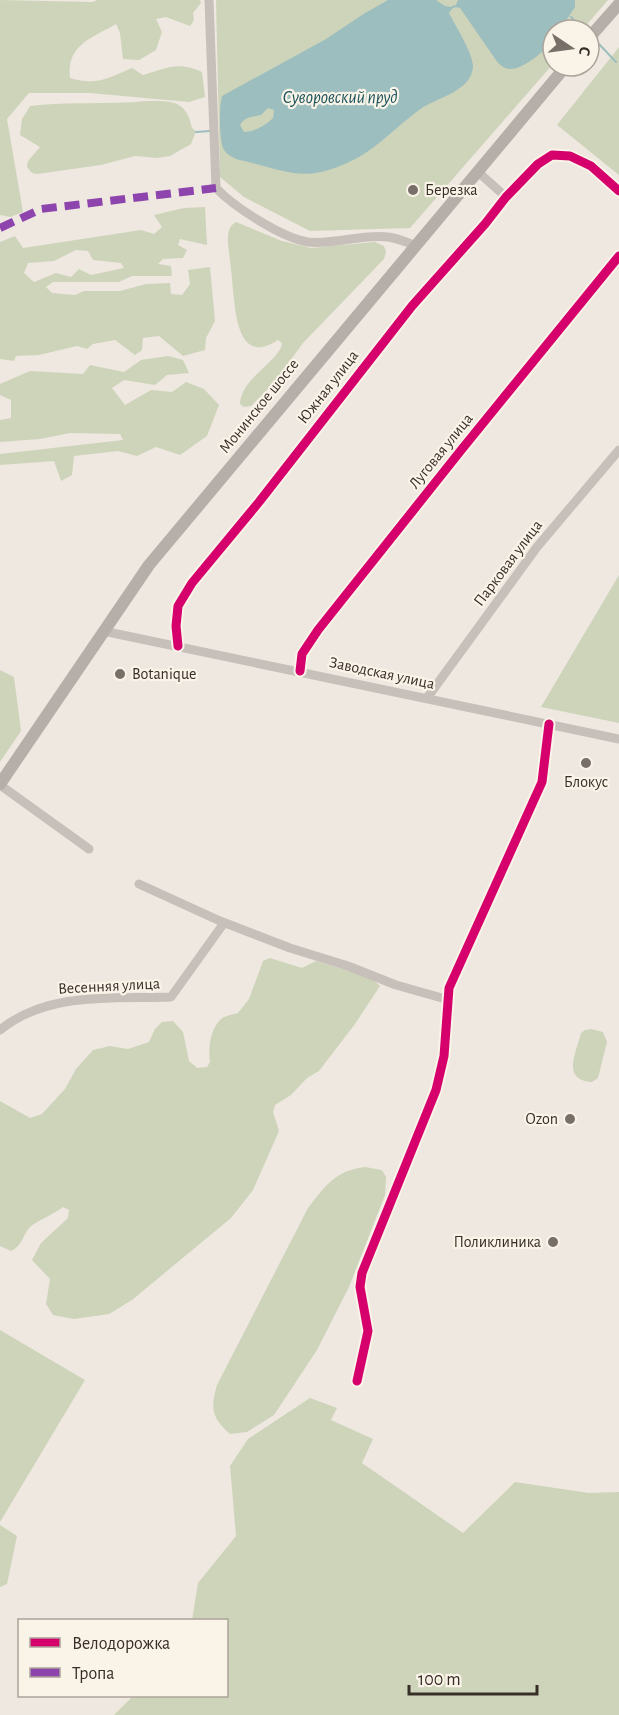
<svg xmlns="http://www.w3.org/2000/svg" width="619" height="1715" viewBox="0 0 619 1715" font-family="'Alegreya Sans',sans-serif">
	<rect width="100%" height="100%" fill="#eee8e1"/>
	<path fill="#ced4ba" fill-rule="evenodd" d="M0 0 93 2 97 0H200L201 3 193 13 194 20 190 26 166 17 156 19 162 32 156 50 139 60 123 59 120 33 116 24C92 38 66 45 70 78 96 86 109 78 132 68L143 75C168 68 177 61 202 72L205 97 189 102 90 93H29L7 119 23 212 10 217 0 215Z
		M216 0H608L582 30H553V64L410 228 310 231 244 197 220 177Z
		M619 47V175L557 125Z
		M147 101C173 101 186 100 192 128L196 131 191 144 170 156 157 158 135 156 101 165 37 174 32 173 27 167 28 161 40 147 20 135 22 119 30 106C69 101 108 105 147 101Z
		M205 207 207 245 180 239 178 245 187 250 183 258 163 259 158 264 171 266 172 276H132L119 282H53L46 287 52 293 75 295 84 291H120L146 284 170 283 171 294 182 295 190 284 188 270 210 267 215 321 206 338 205 350 183 356 159 336 143 338 142 350 135 355 115 340 93 344 87 349 77 346 39 355 16 356 14 361 0 359V242L15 236 23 248 141 230 154 234 162 227 154 215 184 208ZM76 250 88 251 93 260 121 263 124 268 91 275 79 269 71 277 56 273 34 282 24 273 28 263 54 261Z
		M236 222 282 241 311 248 375 242 384 246 386 252 384 259 303 343 273 384 251 406 244 407 240 404C240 379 281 360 282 343L278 340C239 366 236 316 233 291 232 275 230 260 228 244 228 235 227 227 236 222Z
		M168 356 183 360 189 373 167 375 155 385 124 380 112 388 125 405 151 390 172 392 186 382 204 389 219 405 207 436 180 455 156 447 137 456 118 451 74 456 72 475 61 481 54 461 0 465V454L123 440 120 434 70 433 40 439 0 442V420L11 418V400L0 395V384L30 371 83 374 90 365 124 372 141 360Z
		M619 575V723L541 707Z
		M0 670 14 677 21 731 0 762Z
		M270 958 302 968 316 961 370 977 380 986 355 1024 319 1071 307 1078 291 1095 275 1105 273 1112 279 1131 253 1190 231 1218 132 1300 109 1314 74 1319 53 1315 46 1304 50 1279 32 1260 41 1243 68 1218 69 1210 63 1207C56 1213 33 1223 29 1228 22 1237 22 1246 11 1251L0 1246V1101L30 1118 42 1114 65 1089 76 1069 93 1050 110 1046 128 1049 149 1042 155 1029 162 1022 173 1021 183 1032 189 1061 197 1068 207 1067 210 1062C208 1049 210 1030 220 1020 225 1015 232 1015 238 1013L249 999 263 961Z
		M591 1029 603 1032 607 1042 598 1078 592 1082C561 1080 576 1053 581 1033L585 1030Z
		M365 1167 382 1170 386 1177 385 1195 349 1287 317 1350 274 1415 247 1432 230 1434C212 1418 210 1409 217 1385L308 1208C326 1185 335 1171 365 1167Z
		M0 1330 85 1380 0 1522Z
		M310 1398 337 1408 331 1420 373 1439 362 1463 463 1533 515 1482 589 1493 619 1492V1715H114L133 1696H226V1620H192L198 1583 236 1536 230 1466 248 1439Z
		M0 1525 17 1536 7 1584 0 1587Z"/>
	<path fill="#9dbebf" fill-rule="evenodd" d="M388 0H436L445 6 451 7 452 9 449 13C455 25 474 55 473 67 471 91 439 97 422 108 397 125 378 149 349 162 308 181 293 174 252 163 242 160 231 160 224 150 219 141 219 106 222 96L326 39 365 13ZM268 108 274 110 273 118C266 125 254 132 244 132L240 125C245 116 253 117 261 115Z
		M458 0H575V7L560 30H553C553 32 553 38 552 39 548 50 522 70 510 69 505 69 502 66 498 63L460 8 455 7Z"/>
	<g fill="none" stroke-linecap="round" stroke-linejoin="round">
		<path stroke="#9dbebf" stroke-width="2" d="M451 8 455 6
			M571 17 584 30
			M598 43 616 62
			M196 132 210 131"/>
		<path stroke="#c7c0ba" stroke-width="9" d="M209 0 216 188C234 207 282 238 308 242 334 245 361 234 388 237 397 238 406 242 414 245
			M477 171 506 197
			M103 631 619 739
			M178 646 176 626 178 606 192 583 259 502 412 306 485 224 506 197 538 164 552 155 570 156 591 166 619 191
			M300 671 302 654 318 630 462 449 619 256
			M427 698 537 547 619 450
			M0 785 89 849
			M139 884 220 921 290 948 348 966 396 985 449 1000
			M0 1030C48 991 113 999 171 997L224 923
			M357 1381 368 1331 360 1287 362 1273 436 1090 444 1056 449 988 542 782 549 724"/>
		<path stroke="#b5aea9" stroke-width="12" d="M589 38 619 4
			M0 784 149 565 566 66"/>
		<path stroke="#8e44ad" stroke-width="8" stroke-dasharray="15 8" stroke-linecap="butt" d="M0 228 41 209 216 188"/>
		<g stroke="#faf3e8" stroke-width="13">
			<path id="cycleway" d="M178 646 176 626 178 606 192 583 259 502 412 306 485 224 506 197 538 164 552 155 570 156 591 166 619 191
				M300 671 302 654 318 630 462 449 619 256
				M357 1381 368 1331 360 1287 362 1273 436 1090 444 1056 449 988 542 782 549 724"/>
		</g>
		<use href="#cycleway" stroke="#d6006c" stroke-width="9"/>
	</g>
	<g fill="#786f69" stroke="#faf3e8" stroke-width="2">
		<circle cx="413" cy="190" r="6"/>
		<circle cx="120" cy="674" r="6"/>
		<circle cx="586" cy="763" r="6"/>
		<circle cx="570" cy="1119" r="6"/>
		<circle cx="553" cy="1242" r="6"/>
	</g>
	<g text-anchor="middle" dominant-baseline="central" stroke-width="4.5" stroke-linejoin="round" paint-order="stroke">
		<g font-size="16" fill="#382e28" stroke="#faf3e8" text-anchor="start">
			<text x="425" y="190">Березка</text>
			<text x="132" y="674">Botanique</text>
			<text x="586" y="782" text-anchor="middle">Блокус</text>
			<text x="558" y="1119" text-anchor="end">Ozon</text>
			<text x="541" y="1242" text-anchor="end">Поликлиника</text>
		</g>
		<g font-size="16" fill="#382e28" stroke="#faf3e8">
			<text transform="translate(328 387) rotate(-52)">Южная улица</text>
			<text transform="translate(259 406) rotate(-51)">Монинское шоссе</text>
			<text transform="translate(441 451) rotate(-51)">Луговая улица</text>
			<text transform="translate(508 563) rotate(-53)">Парковая улица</text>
			<text transform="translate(382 673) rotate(12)">Заводская улица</text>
			<text transform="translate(109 986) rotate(-3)">Весенняя улица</text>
		</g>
		<g font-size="18" font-style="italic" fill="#1c545b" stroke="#faf3e8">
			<text x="340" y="98">Суворовский пруд</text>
		</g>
	</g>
	<rect x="18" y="1619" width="210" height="78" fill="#faf3e8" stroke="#aca49b" stroke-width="1.5"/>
	<rect x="30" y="1638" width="30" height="9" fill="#d6006c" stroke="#aca49b" stroke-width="1.5"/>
	<text x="72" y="1649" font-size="18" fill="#382e28">Велодорожка</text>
	<rect x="30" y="1668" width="30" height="9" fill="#8e44ad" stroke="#aca49b" stroke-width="1.5"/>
	<text x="72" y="1679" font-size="18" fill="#382e28">Тропа</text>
	<g transform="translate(571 48) rotate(103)"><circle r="28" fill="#faf3e8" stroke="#aca49b" stroke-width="1.5"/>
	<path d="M0-4.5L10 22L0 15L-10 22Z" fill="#786f69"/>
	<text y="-9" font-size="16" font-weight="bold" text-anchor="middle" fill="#382e28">С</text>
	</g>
	<path d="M409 1685v9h128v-9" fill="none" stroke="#382e28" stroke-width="3"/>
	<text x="418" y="1685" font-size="18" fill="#382e28" stroke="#faf3e8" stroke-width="4.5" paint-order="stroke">100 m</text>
</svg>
